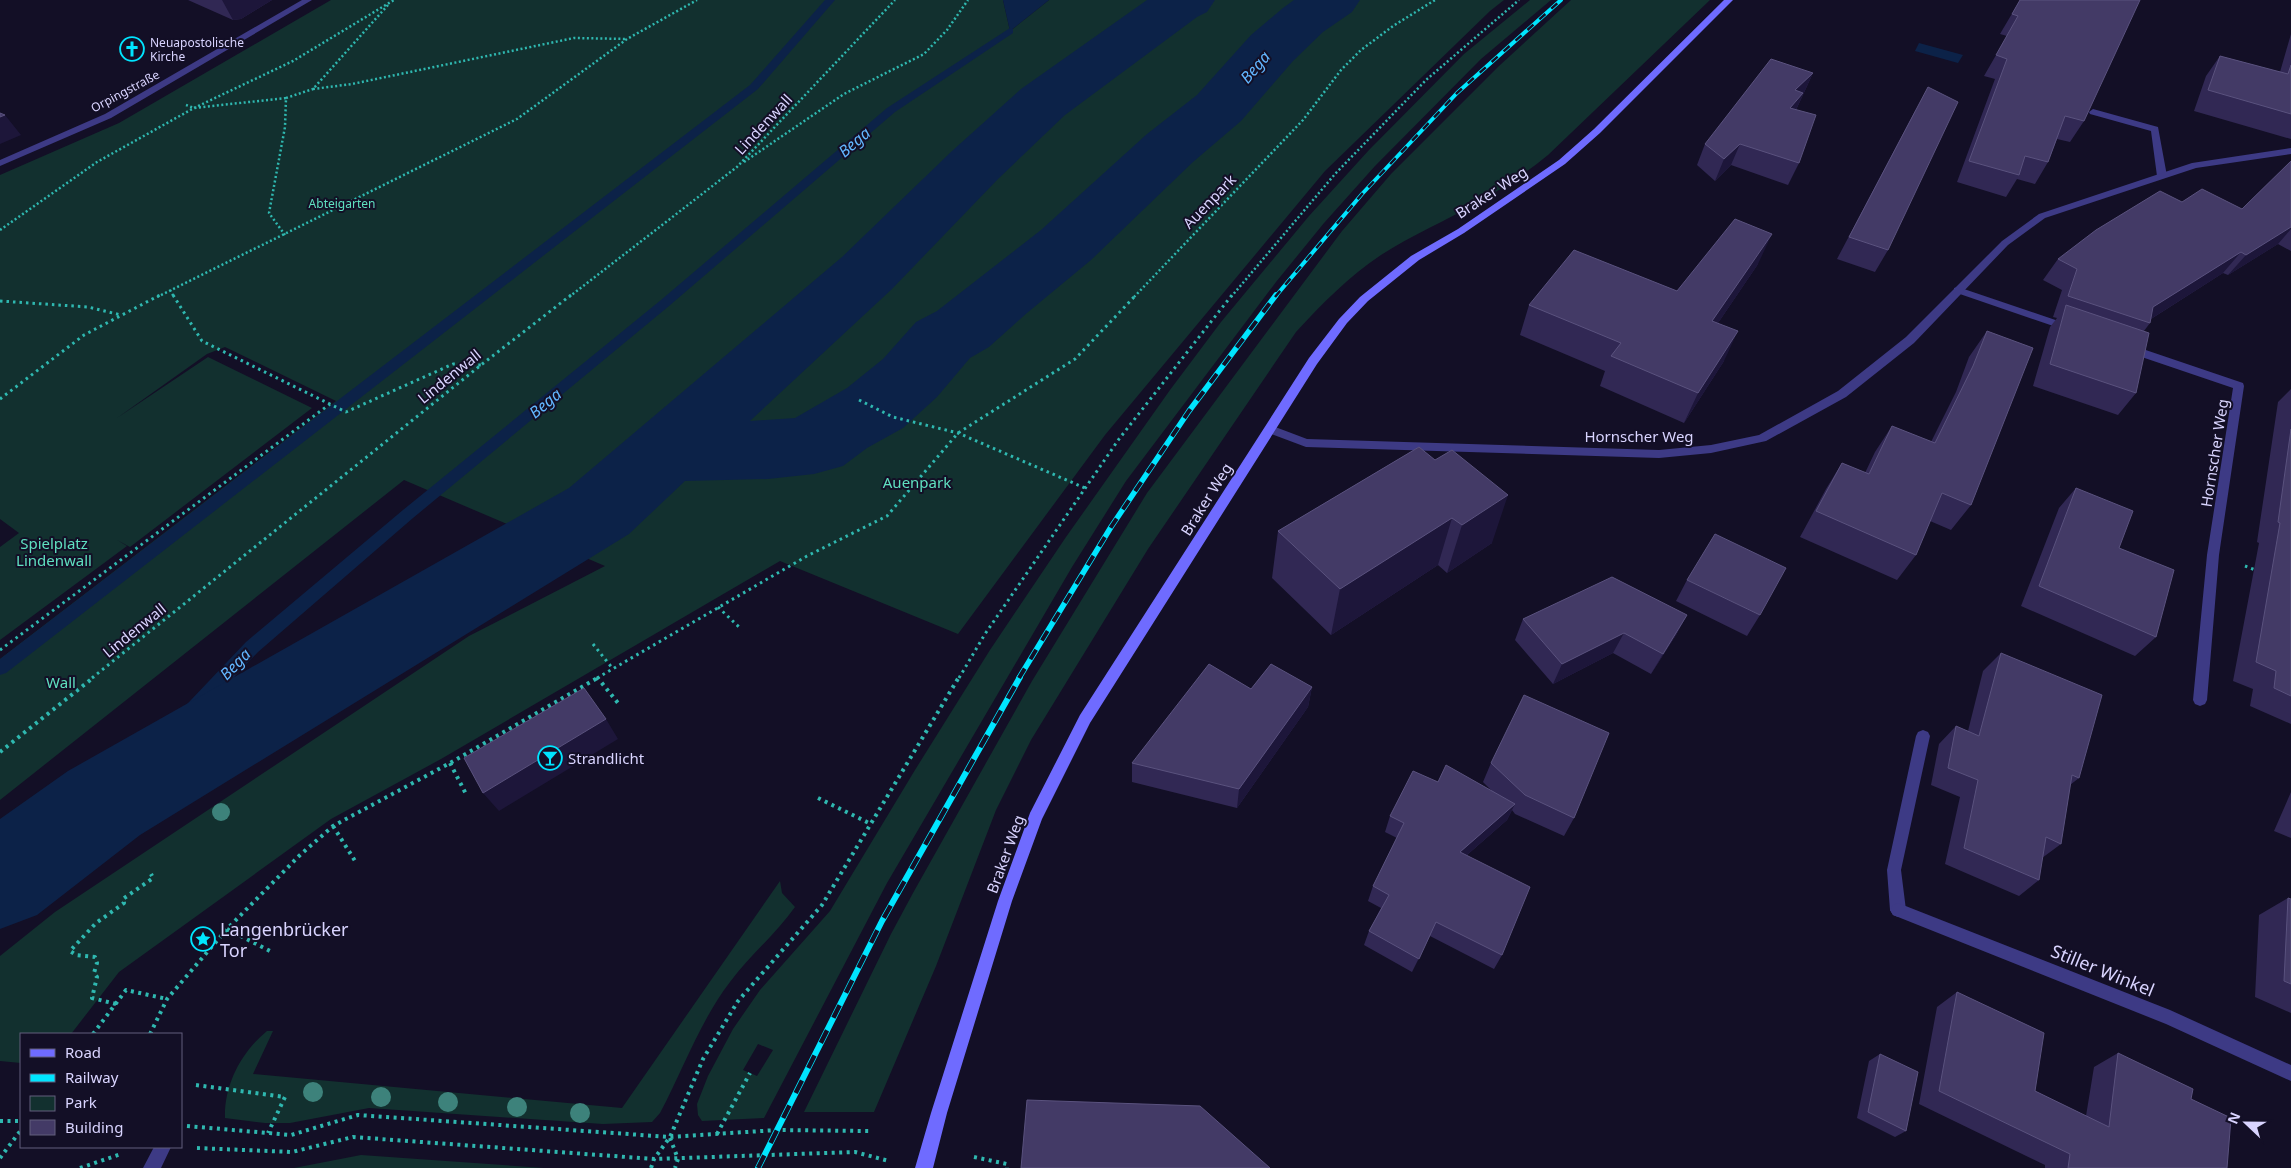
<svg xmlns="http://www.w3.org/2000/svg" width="2291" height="1168" viewBox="0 0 2291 1168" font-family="'Noto Sans',sans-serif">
	<rect width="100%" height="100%" fill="#130f26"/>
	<path fill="#12302f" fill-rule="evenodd" d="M331 0H1003L1010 31 1049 0H1504L1490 11 1325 171 1105 435 958 634 780 561 441 759 331 819 119 972 71 1034H21V1063L0 1061V956L55 912 469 636 605 566 404 480 0 800V659L336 401 225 347 207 354 117 418 208 357 312 408 130 547 117 540 127 546 0 640V547L19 533 0 519V175L119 123Z
		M1530 0H1551L1481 59 1375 166 1324 223 1276 282 1126 481 1072 567 887 883 764 1118 702 1121 698 1115 697 1104 708 1076 733 1029 760 990 830 911 915 770 990 650 1066 537 1170 390 1221 322 1309 216 1369 150 1464 54ZM758 1044 773 1050 757 1076 743 1070Z
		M1571 0H1710L1548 155C1526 173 1503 188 1479 202 1447 220 1412 235 1381 255 1349 276 1322 304 1296 332L1148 549 1031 740 996 810 936 966 874 1112H804L891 934 913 893 1032 681 1147 493 1342 231 1391 174 1499 66Z
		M780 881 782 893 795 907C776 934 750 955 730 982 700 1021 683 1070 660 1113L652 1122 603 1124 369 1108 290 1123H265L225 1118C224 1085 241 1052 267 1031H273L253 1074 622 1108Z
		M361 1155 544 1168H294Z"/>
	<path fill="#0c2248" d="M1003 0H1049L1010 31Z
		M1919 43 1963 55 1958 63 1915 51Z"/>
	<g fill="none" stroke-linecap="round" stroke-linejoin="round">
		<path fill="#0c2248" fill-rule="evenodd" d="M825 0H835L758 89 6 673 0 675V659L750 85Z
			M1010 28 1013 29V33L895 112 669 306 413 518 258 652 110 808 104 811 98 808 95 803 98 798 246 642 403 510 661 300 887 108Z"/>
		<path fill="#0c2248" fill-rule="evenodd" d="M1147 0H1215L1207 12 1197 17 1065 115 998 179 892 289 750 421 795 418 847 388 883 359 916 322 937 311 1041 230 1147 134 1197 95 1251 35 1283 8 1294 0H1360L1352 12 1323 32 1293 61 1241 121 1193 162 1091 260 1027 313 989 347 970 358 937 397 903 428 867 448 843 466 814 474 768 479 685 481 629 534 140 835 37 915 0 929V819L68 771 569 488 842 257 952 151 1021 89Z"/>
		<path stroke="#2fb8b0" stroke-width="2.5" stroke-dasharray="2 2.5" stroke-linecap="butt" d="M388 5 313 89 352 84 574 38 627 39
			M286 98 313 89
			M186 105 194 108 286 98 285 127 269 213 285 235
			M744 162 844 94 924 54 947 30 968 0
			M0 230 97 162 194 108 293 61 394 0
			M170 290 174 297
			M157 297 517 119 627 39 697 0
			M569 297 737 167 895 0
			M1134 297 1303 120 1341 70 1361 50 1393 26 1435 0
			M1231 297 1335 174 1426 80 1519 0"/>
		<path stroke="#2fb8b0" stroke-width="3" stroke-dasharray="2.5 4" stroke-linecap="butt" d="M173 295 202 341 346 412 453 364 481 365
			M0 301 88 307 121 315
			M0 399 84 335 160 295
			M859 400 893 417 958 433 1085 488
			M2245 566 2258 571
			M718 607 740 628
			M593 644 613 669
			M0 650 330 404
			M92 678 481 365 571 295
			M597 678 807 556 887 516 958 433 1075 359 1136 295
			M959 678 985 634 1119 439 1232 295"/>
		<path stroke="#2fb8b0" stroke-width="4" stroke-dasharray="3 4.5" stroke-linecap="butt" d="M597 677 618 703
			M0 752 94 677
			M450 763 467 796
			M818 798 869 823
			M333 826 357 864
			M227 929 270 951
			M116 1004 92 998 97 977 94 973 97 963 95 957 76 955 70 951 96 923 124 903 123 899 153 878 151 874
			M93 1034 126 990 167 999
			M150 1034 167 999 227 929 299 856 333 826 450 763 599 677
			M196 1085 285 1097 268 1133
			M0 1121H21
			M187 1126 291 1135 358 1115 670 1137 777 1130 869 1131
			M717 1134 750 1073
			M670 1138 678 1159 675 1168
			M197 1148 292 1152 353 1137 654 1159 855 1152 889 1161
			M974 1157 1007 1164V1168
			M0 1158 21 1130
			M80 1168 121 1154
			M651 1168 654 1159 670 1137 703 1059 738 1001 822 905 959 677"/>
		<path fill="#3d3a85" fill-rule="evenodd" d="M2093 109 2158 127 2167 176 2165 178H2159L2157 176 2151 131 2090 114 2089 112Z
			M1958 287 2073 326 2074 328 2073 330H2065L1954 292V288Z
			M2128 344 2243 383 2244 386 2219 555 2207 700 2205 704 2200 706 2195 704 2193 700 2207 555 2233 388 2124 351 2123 348Z
			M1923 730 1928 732 1930 736 1901 870 1906 910 1903 915 1898 917 1893 915 1890 910 1887 870 1916 736 1918 732Z
			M154 1147H171L161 1168H143Z"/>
		<path fill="#3d3a85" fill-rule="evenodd" d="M302 0H312L111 118 0 166V160L105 114Z
			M2291 148V154L2196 168 2045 218 2008 245 1914 343 1846 397 1766 441 1711 453 1659 458 1306 447 1266 432 1264 429 1270 425 1307 439 1659 450 1711 445 1759 435 1838 391 1906 337 2002 241 2039 214 2192 163Z
			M1898 903 2170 1010 2291 1065V1081L2166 1024 1893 915 1890 910 1893 905Z"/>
		<path fill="#6f6bff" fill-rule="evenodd" d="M1724 0H1733L1600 133 1565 164 1464 233 1419 260 1368 301 1347 323 1317 364 1090 723 1042 819 1012 901 947 1113 933 1168H915L931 1113 998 901 1030 813 1080 715 1309 358 1339 319 1360 297 1411 256 1458 229 1559 160 1594 129Z"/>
		<g stroke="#00e5ff" stroke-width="4">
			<path id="rail-far2" d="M1275 297 1362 194 1457 93 1561 0"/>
		</g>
		<g stroke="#00e5ff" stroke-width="5.5">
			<path id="rail-far1" d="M1019 678 1111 527 1189 411 1276 295"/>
		</g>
		<g stroke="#00e5ff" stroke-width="6">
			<path id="rail" d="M758 1168 882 921 1020 677"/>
		</g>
		<use href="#rail-far2" stroke="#130f26" stroke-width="2.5" stroke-dasharray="8" stroke-linecap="butt"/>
		<use href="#rail-far1" stroke="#130f26" stroke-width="4" stroke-dasharray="11" stroke-linecap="butt"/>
		<use href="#rail" stroke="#130f26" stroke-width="4.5" stroke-dasharray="14" stroke-linecap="butt"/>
	</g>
	<g fill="#3d827b">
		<circle cx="221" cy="812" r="9"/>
		<circle cx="313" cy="1092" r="10"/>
		<circle cx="381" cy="1097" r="10"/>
		<circle cx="448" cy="1102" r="10"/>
		<circle cx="517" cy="1107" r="10"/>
		<circle cx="580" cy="1113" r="10"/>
	</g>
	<path fill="#312854" d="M188 0H272L241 19 233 20Z
		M2020 0 2084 121 2070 142 2057 139 2048 162 2035 184 2017 179 2006 197 1957 182 1995 79 1984 76 2007 36 2000 34Z
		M2291 34V139L2194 111 2206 76 2220 56 2280 72Z
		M1813 73 1796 110 1799 163 1788 185 1731 165 1715 181 1697 165 1705 144Z
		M1916 109 1888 250 1875 272 1837 259Z
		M2291 161V251L2278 244 2228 275 2223 273 2151 319 2150 323 2144 331 2136 393 2118 415 2033 386 2050 327 2057 318 2053 317 2062 290 2043 280 2058 259 2242 209Z
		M1758 264 1718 323 1724 361 1684 423 1600 386 1605 371 1520 335 1529 305 1677 291Z
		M1987 331 1971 505 1951 530 1930 521 1916 555 1897 580 1800 537 1826 489 1842 463 1865 473 1875 452 1892 426 1931 442 1956 392 1969 357Z
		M2291 389V724L2250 706 2253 689 2233 681 2259 543 2257 542 2278 402Z
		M1419 447 1492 543 1447 573 1438 565 1331 635 1272 578 1278 531Z
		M2076 488 2156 637 2135 656 2021 606 2059 508Z
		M1687 580 1760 615 1747 636 1676 601Z
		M1687 615 1676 635 1651 674 1613 653 1553 684 1515 640 1523 619Z
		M2001 653 2079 778 2070 785 2061 844 2042 858 2039 880 2019 896 1945 864 1960 797 1931 785 1939 744 1956 726 1968 731 1983 671Z
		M1312 687 1308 707 1237 808 1132 782V763L1251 689Z
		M1491 763 1574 818 1564 836 1515 814 1512 810 1507 820 1467 855 1502 955 1494 969 1430 936 1412 972 1364 945 1369 931 1381 908 1368 901 1373 886 1397 838 1385 832 1390 816 1438 782 1492 791 1483 782Z
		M2291 792V838L2274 831Z
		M2288 898 2291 899V1013L2255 997 2259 915Z
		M1957 992 2035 1091 2086 1116 2094 1067 2118 1053 2191 1099 2227 1168H2045V1165L1919 1104 1937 1007Z
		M1880 1054 1906 1131 1895 1137 1857 1118 1869 1061Z"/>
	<path fill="#1d163a" d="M222 0H272L241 19 233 20Z
		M1813 73 1794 114 1790 108 1795 90Z
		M5 115 21 135 0 144V117Z
		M1740 144 1731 165 1715 181 1724 159Z
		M2291 227V229L2278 244 2228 275 2246 255Z
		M1772 234 1758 264 1699 351 1712 321Z
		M2241 252 2223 273 2146 322 2153 307Z
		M1738 331 1724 361 1684 423 1698 393Z
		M1508 495 1492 543 1447 573 1462 525Z
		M1452 518 1438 565 1331 635 1340 589Z
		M1687 615 1676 635 1651 674 1663 654Z
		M1624 633 1613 653 1553 684 1562 664Z
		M1312 687 1308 707 1237 808 1239 789Z
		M606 719 618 739 499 811 483 793Z
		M1515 804 1507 820 1453 867 1460 852Z"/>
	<path fill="#433a66" stroke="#5a527e" d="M2020 0H2140L2084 121 2065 116 2048 162 2025 156 2019 175 1969 161 2007 59 1996 55 2018 16 2012 14Z
		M2220 56 2288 74 2291 65V114L2208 90Z
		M1771 59 1813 73 1795 90 1803 93 1790 108 1816 115 1799 163 1740 144 1724 159 1705 144Z
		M1928 87 1958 102 1888 250 1849 237Z
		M0 113 5 115 0 117Z
		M2291 161V227L2246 255 2241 252 2153 307 2150 323 2068 296 2077 269 2058 259 2096 230 2160 191 2182 202 2202 189 2242 209Z
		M1735 219 1772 234 1712 321 1738 331 1698 393 1611 356 1621 343 1529 305 1574 250 1677 291Z
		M2066 305 2149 333 2136 393 2050 364Z
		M1987 331 2033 348 1971 505 1942 493 1916 555 1816 511 1842 463 1869 474 1892 426 1935 443 1973 366Z
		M2291 429V696L2274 688 2276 671 2256 662 2280 523 2278 522Z
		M1419 447 1435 460 1452 450 1508 495 1462 525 1452 518 1340 589 1278 531Z
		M2076 488 2133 511 2119 548 2174 570 2156 637 2039 586Z
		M1715 534 1786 568 1760 615 1687 580Z
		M1612 577 1687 615 1663 654 1624 633 1562 664 1523 619Z
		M2001 653 2102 695 2079 778 2072 775 2061 844 2046 837 2039 880 1964 848 1978 780 1948 768 1956 726 1979 736Z
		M1209 664 1251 689 1271 664 1312 687 1239 789 1132 763Z
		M584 688 606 719 483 793 464 758Z
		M1524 695 1609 733 1574 818 1525 795 1491 763Z
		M1446 765 1515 804 1460 852 1530 887 1502 955 1436 922 1419 959 1369 931 1389 895 1373 886 1404 823 1390 816 1413 771 1438 782Z
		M2288 898 2291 899V984L2284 981Z
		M1957 992 2044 1033 2035 1091 2109 1127 2118 1053 2193 1089 2191 1099 2231 1118 2227 1168H2068L2070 1154 1939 1091Z
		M1880 1054 1918 1072 1906 1131 1868 1112Z
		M1027 1100 1200 1106 1270 1168H1021Z"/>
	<defs>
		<g id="church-ring" transform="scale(1.25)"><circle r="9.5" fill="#130f26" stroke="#00e5ff" stroke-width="1.5"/><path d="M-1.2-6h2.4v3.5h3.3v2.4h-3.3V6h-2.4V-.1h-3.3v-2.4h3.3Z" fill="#00e5ff"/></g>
		<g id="bar-ring" transform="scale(1.25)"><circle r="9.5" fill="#130f26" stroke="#00e5ff" stroke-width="1.5"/><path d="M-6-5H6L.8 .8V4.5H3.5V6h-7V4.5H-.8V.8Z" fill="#00e5ff"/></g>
		<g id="sight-ring" transform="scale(1.25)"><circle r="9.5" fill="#130f26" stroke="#00e5ff" stroke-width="1.5"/><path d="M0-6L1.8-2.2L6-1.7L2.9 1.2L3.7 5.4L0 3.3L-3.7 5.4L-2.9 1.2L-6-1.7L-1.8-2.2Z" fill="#00e5ff"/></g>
	</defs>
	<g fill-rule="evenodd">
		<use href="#church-ring" x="132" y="49"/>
		<use href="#bar-ring" x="550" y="758"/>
		<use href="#sight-ring" x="203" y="939"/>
	</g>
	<g text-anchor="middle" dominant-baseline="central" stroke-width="4" stroke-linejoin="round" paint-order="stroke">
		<g font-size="12" fill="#d9d4ff" stroke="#130f26" text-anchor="start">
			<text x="150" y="42">Neuapostolische<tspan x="150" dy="14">Kirche</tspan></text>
		</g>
		<g font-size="12" fill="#d9d4ff" stroke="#130f26">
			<text transform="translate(125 91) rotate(-28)">Orpingstraße</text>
		</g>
		<g font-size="12" fill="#5fe0c0" stroke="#130f26">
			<text x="342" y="203">Abteigarten</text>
		</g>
		<g font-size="15" fill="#d9d4ff" stroke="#130f26">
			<text transform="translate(763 124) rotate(-47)">Lindenwall</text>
			<text transform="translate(1491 192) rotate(-33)">Braker Weg</text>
			<text transform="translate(1209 201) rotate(-46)">Auenpark</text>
			<text transform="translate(449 376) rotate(-39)">Lindenwall</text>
			<text x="1639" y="436">Hornscher Weg</text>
			<text transform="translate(2214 453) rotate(-81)">Hornscher Weg</text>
			<text transform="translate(1206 499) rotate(-58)">Braker Weg</text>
			<text transform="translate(134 630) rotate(-39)">Lindenwall</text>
			<text transform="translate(1005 854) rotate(-70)">Braker Weg</text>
		</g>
		<g font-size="15" fill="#5fe0c0" stroke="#130f26">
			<text x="917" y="482">Auenpark</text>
			<text x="54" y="543">Spielplatz<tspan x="54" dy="17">Lindenwall</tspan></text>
			<text x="61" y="682">Wall</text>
		</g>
		<g font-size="15" fill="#d9d4ff" stroke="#130f26" text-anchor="start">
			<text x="568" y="758">Strandlicht</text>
		</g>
		<g font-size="16" font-style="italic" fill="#62b6ff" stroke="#130f26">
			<text transform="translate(1255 67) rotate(-49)">Bega</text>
			<text transform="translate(854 142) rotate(-41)">Bega</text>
			<text transform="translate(545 403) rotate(-40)">Bega</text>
			<text transform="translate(235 664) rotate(-46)">Bega</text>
		</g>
		<g font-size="18" fill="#d9d4ff" stroke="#130f26" text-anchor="start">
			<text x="220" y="929">Langenbrücker<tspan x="220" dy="21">Tor</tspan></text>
		</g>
		<g font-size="18" fill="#d9d4ff" stroke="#130f26">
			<text transform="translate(2103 970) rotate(22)">Stiller Winkel</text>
		</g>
	</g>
	<rect x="20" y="1033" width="162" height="115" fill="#130f26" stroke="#625e7d"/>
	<rect x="30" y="1049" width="25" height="8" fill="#6f6bff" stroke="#625e7d"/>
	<text x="65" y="1058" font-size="15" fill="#d9d4ff">Road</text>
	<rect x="30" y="1074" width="25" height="8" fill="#00e5ff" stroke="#625e7d"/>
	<text x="65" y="1083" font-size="15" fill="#d9d4ff">Railway</text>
	<rect x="30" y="1096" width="25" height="15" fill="#12302f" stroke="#625e7d"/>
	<text x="65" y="1108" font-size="15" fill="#d9d4ff">Park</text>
	<rect x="30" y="1120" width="25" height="15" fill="#433a66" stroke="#625e7d"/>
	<text x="65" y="1133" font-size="15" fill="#d9d4ff">Building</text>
	<g transform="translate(2246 1123) rotate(292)" stroke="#130f26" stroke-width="4" paint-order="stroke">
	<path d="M0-4L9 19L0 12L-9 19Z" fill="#d9d4ff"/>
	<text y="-8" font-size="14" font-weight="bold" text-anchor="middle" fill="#d9d4ff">N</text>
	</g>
</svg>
